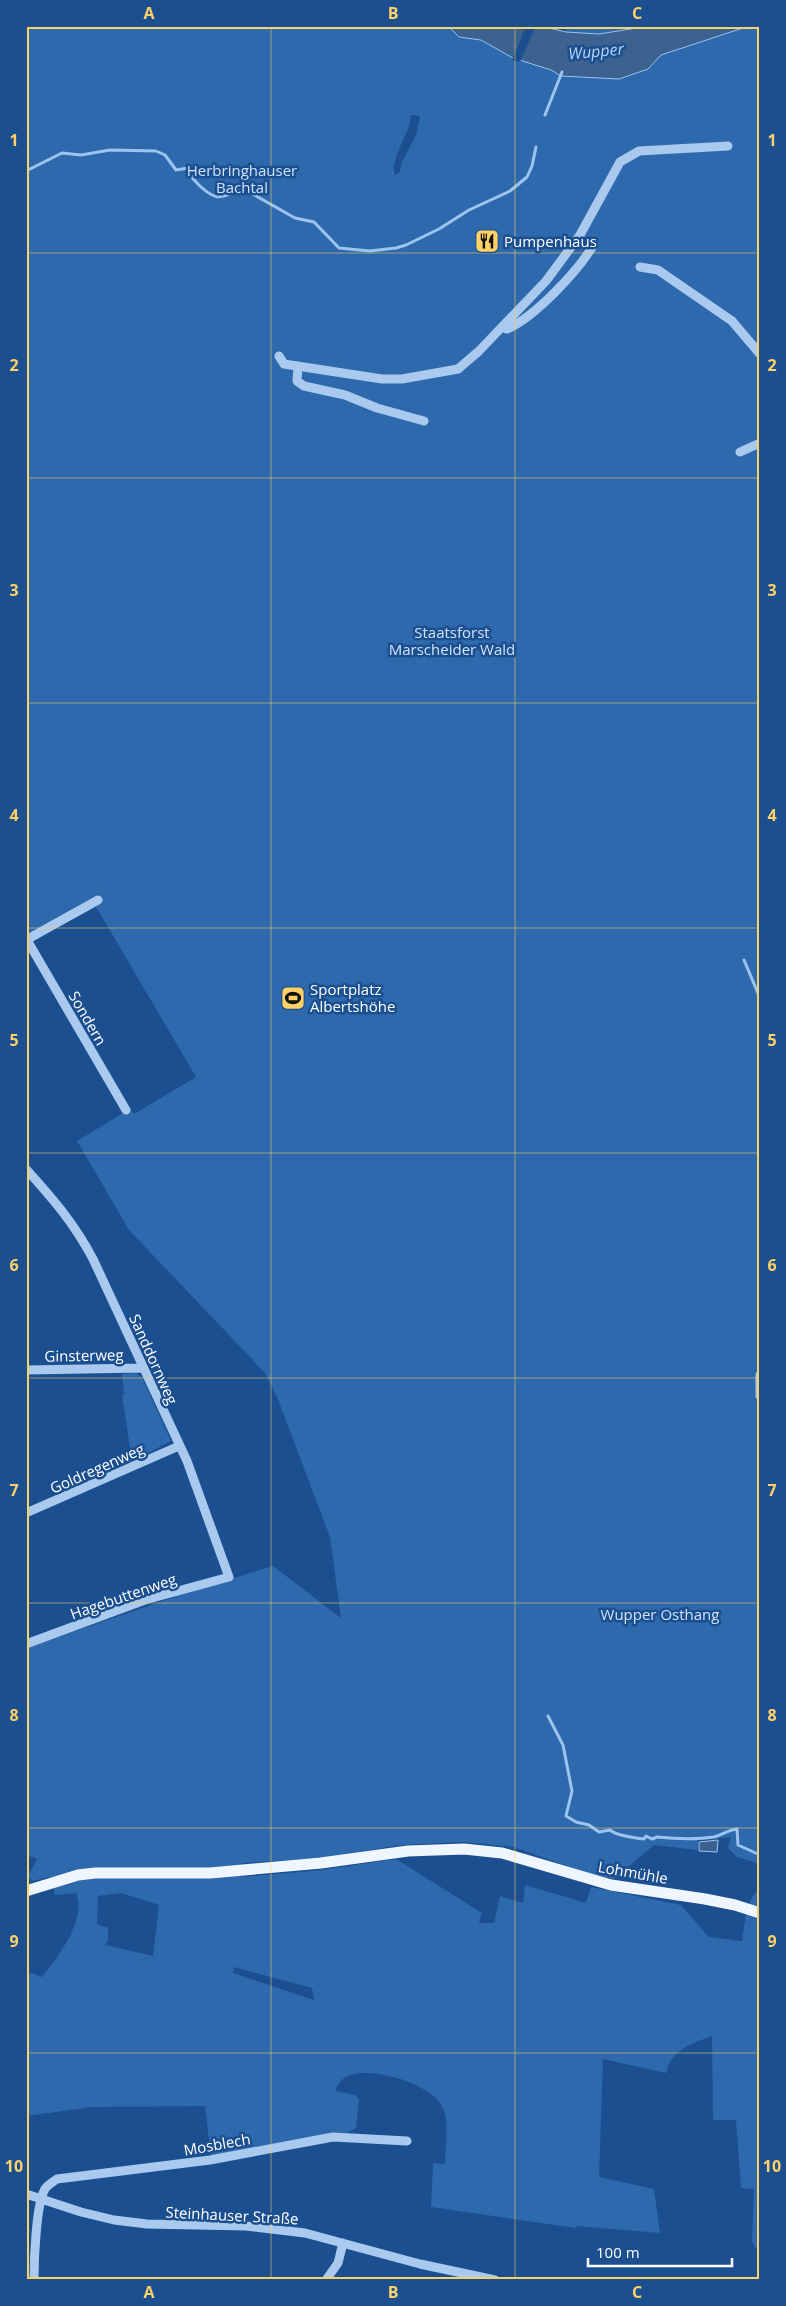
<svg xmlns="http://www.w3.org/2000/svg" width="786" height="2306" viewBox="0 0 786 2306" font-family="'Open Sans',sans-serif">
	<rect width="100%" height="100%" fill="#1b4f8f"/>
	<path fill="#2e69ad" fill-rule="evenodd" d="M26 26H448L459 37 481 40 513 58 551 70 561 76 648 69 661 55 749 26H760V1864L737 1857 728 1848 731 1837 698 1840 697 1850 654 1845 614 1879 583 1872 514 1847 464 1842 400 1845 321 1858 242 1863 241 1877 322 1870 396 1859 482 1913 479 1923H494L500 1896 523 1903 525 1885 586 1903 591 1887 681 1905 709 1937 742 1941C746 1921 744 1903 760 1888V2249H756L752 2241 754 2189 741 2188 736 2120H713L712 2036C691 2044 672 2049 666 2073L603 2059 599 2177 654 2189 660 2233 576 2226V2228L431 2207 433 2163 445 2164C445 2146 450 2122 442 2106 431 2082 343 2054 336 2091L355 2095 359 2099 356 2128 347 2133 292 2140 211 2157 205 2106 93 2107 26 2116V1971L42 1977C58 1957 87 1919 76 1893L55 1895 50 1877 32 1881 28 1876 37 1859 26 1855V1648L201 1588 273 1566 341 1618 330 1537 277 1397 265 1373 129 1230 77 1141 123 1113 131 1110 134 1114 196 1077 95 905 94 897 26 935ZM411 115 420 116 416 135 401 164 400 172 395 175C389 160 411 132 411 115ZM121 1893 159 1905 153 1956 105 1945 108 1941V1928L97 1924 98 1896ZM234 1967 312 1988 314 2000 233 1973Z
		M567 26H650L599 34 566 32Z
		M136 1373 142 1377 171 1441 127 1464 125 1456 130 1448 122 1395 124 1394 122 1374Z"/>
	<path fill="#3c6290" stroke="#9cc4f0" d="M448 26H541L566 32 599 34 650 26H749L661 55 648 69 619 79 561 76 551 70 513 58 481 40 459 37Z
		M718 1840 717 1852 699 1851V1842Z"/>
	<path fill="#1b4f8f" d="M526 26H536L520 62 512 60Z"/>
	<g fill="none" stroke-linecap="round" stroke-linejoin="round">
		<path stroke="#9cc4f0" stroke-width="3" d="M545 115 562 72
			M26 171 62 153 81 155 110 150 156 151 165 155 176 170 188 168C191 178 194 180 201 187 220 204 222 195 244 189L295 218 314 222 339 248 370 251 396 248 406 245 439 229 469 210 510 191 527 177 532 166 536 147
			M744 960 760 998
			M548 1716 563 1745 572 1791 566 1816 576 1822 589 1825 599 1832 610 1830C616 1835 635 1838 644 1839L646 1836 652 1839 657 1837C676 1839 695 1840 714 1837 722 1835 728 1830 737 1829L738 1845 760 1855"/>
		<path stroke="#a9c9ee" stroke-width="9" d="M640 267 658 270 732 321 760 354
			M502 327 507 329C535 317 579 270 594 244
			M279 356 284 364 382 379H402L458 369 479 351 546 281 580 235 620 162 639 151 728 146
			M298 366 297 381 304 386 345 395 377 408 424 421
			M740 452 760 443
			M26 940 98 900
			M27 940 126 1110
			M26 1169C53 1199 74 1223 93 1259L187 1461 229 1577 145 1600 26 1644
			M26 1370 143 1368
			M760 1375V1396
			M26 1513 179 1446
			M26 2194 81 2212 114 2220 147 2224 246 2226 305 2233 420 2264 495 2280
			M34 2280C34 2262 36 2203 45 2189 47 2185 53 2182 57 2179L210 2160 333 2137 407 2141
			M326 2280 338 2263 343 2243"/>
		<path stroke="#f0f6ff" stroke-width="11" d="M26 1891 78 1875 95 1873H210L321 1863 408 1851 464 1849 502 1853 611 1885 705 1899 735 1905 760 1913"/>
	</g>
	<path fill="none" stroke="#ffd166" stroke-width="1" stroke-opacity="0.55" d="M271 26V2280M515 26V2280M26 253H760M26 478H760M26 703H760M26 928H760M26 1153H760M26 1378H760M26 1603H760M26 1828H760M26 2053H760"/>
	<defs>
		<g id="restaurant-square" transform="scale(1.25)"><rect x="-9" y="-9" width="18" height="18" rx="4" fill="#ffd166" stroke="#1b4f8f"/><path d="M-5-6h1v4h1v-4h1v4h1v-4h1v5L-1.5 .5V6h-2V.5L-5-1ZM5-6V6H3V1.5H1.5Q1.5-4 5-6Z" fill="#111"/></g>
		<g id="stadium-square" transform="scale(1.25)"><rect x="-9" y="-9" width="18" height="18" rx="4" fill="#ffd166" stroke="#1b4f8f"/><path d="M0-5a6.5 5 0 1 0 0 10a6.5 5 0 1 0 0-10ZM-3.5-1.8h7v3.6h-7Z" fill="#111"/></g>
	</defs>
	<g fill-rule="evenodd">
		<use href="#restaurant-square" x="487" y="241"/>
		<use href="#stadium-square" x="293" y="998"/>
	</g>
	<g text-anchor="middle" dominant-baseline="central" stroke-width="5" stroke-linejoin="round" paint-order="stroke">
		<g font-size="15" fill="#cfe3fa" stroke="#1b4f8f">
			<text x="242" y="170">Herbringhauser<tspan x="242" dy="17">Bachtal</tspan></text>
			<text x="452" y="632">Staatsforst<tspan x="452" dy="17">Marscheider Wald</tspan></text>
			<text x="660" y="1614">Wupper Osthang</text>
		</g>
		<g font-size="15" fill="#fff" stroke="#1b4f8f" text-anchor="start">
			<text x="504" y="241">Pumpenhaus</text>
			<text x="310" y="989">Sportplatz<tspan x="310" dy="17">Albertshöhe</tspan></text>
		</g>
		<g font-size="15" fill="#fff" stroke="#1b4f8f">
			<text transform="translate(88 1018) rotate(60)">Sondern</text>
			<text transform="translate(84 1355) rotate(-1)">Ginsterweg</text>
			<text transform="translate(154 1359) rotate(66)">Sanddornweg</text>
			<text transform="translate(97 1468) rotate(-24)">Goldregenweg</text>
			<text transform="translate(123 1596) rotate(-19)">Hagebuttenweg</text>
			<text transform="translate(633 1872) rotate(10)">Lohmühle</text>
			<text transform="translate(217 2144) rotate(-10)">Mosblech</text>
			<text transform="translate(232 2215) rotate(3)">Steinhauser Straße</text>
		</g>
		<g font-size="16" font-style="italic" fill="#b5d3f5" stroke="#1b4f8f">
			<text transform="translate(596 51) rotate(-5)">Wupper</text>
		</g>
	</g>
	<rect width="786" height="2306" fill="none" stroke="#1b4f8f" stroke-width="55"/>
	<path d="M588 2258v8h144v-8" fill="none" stroke="#ffffff" stroke-width="2.5"/>
	<text x="596" y="2258" font-size="15" fill="#ffffff" stroke="#1b4f8f" stroke-width="4" paint-order="stroke">100 m</text>
	<rect x="28" y="28" width="730" height="2250" fill="none" stroke="#ffd166" stroke-width="2"/>
	<g font-size="16" text-anchor="middle" font-weight="bold" fill="#ffd166">
		<text x="149" y="19">A</text>
		<text x="393" y="19">B</text>
		<text x="637" y="19">C</text>
		<text x="14" y="146">1</text>
		<text x="772" y="146">1</text>
		<text x="14" y="371">2</text>
		<text x="772" y="371">2</text>
		<text x="14" y="596">3</text>
		<text x="772" y="596">3</text>
		<text x="14" y="821">4</text>
		<text x="772" y="821">4</text>
		<text x="14" y="1046">5</text>
		<text x="772" y="1046">5</text>
		<text x="14" y="1271">6</text>
		<text x="772" y="1271">6</text>
		<text x="14" y="1496">7</text>
		<text x="772" y="1496">7</text>
		<text x="14" y="1721">8</text>
		<text x="772" y="1721">8</text>
		<text x="14" y="1947">9</text>
		<text x="772" y="1947">9</text>
		<text x="14" y="2172">10</text>
		<text x="772" y="2172">10</text>
		<text x="149" y="2298">A</text>
		<text x="393" y="2298">B</text>
		<text x="637" y="2298">C</text>
	</g>
</svg>
